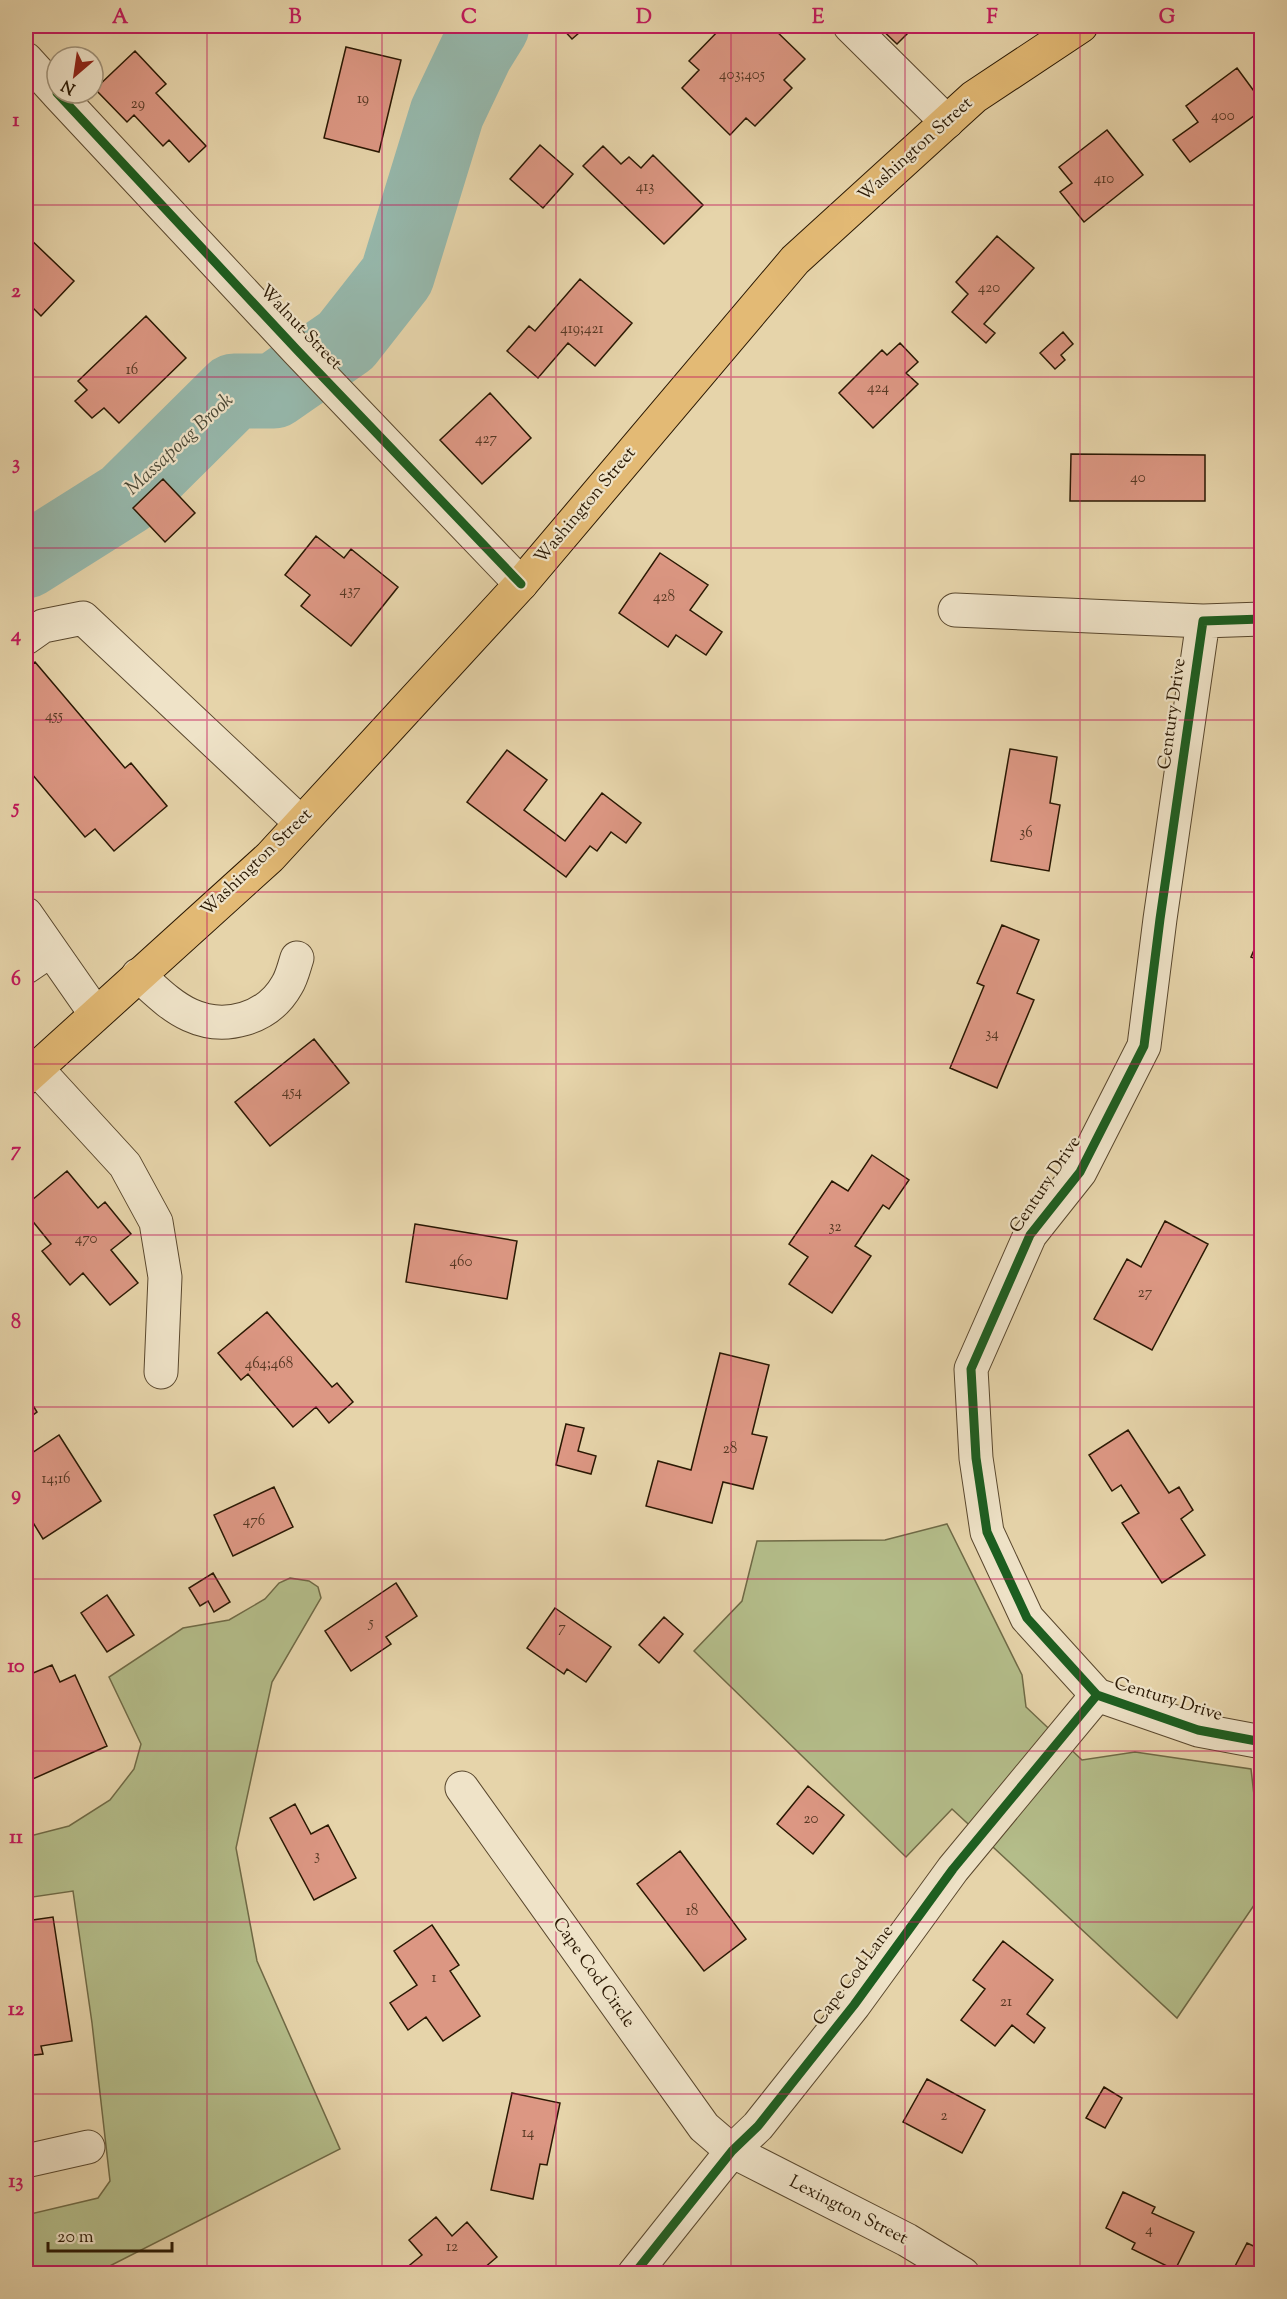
<svg xmlns="http://www.w3.org/2000/svg" width="1287" height="2299" viewBox="0 0 1287 2299" font-family="'Sorts Mill Goudy',serif">
	<rect width="100%" height="100%" fill="#e6d4aa"/>
	<filter id="stains"><feTurbulence type="fractalNoise" baseFrequency=".00333" numOctaves="4"/><feColorMatrix values="0 0 0 0 .2 0 0 0 0 .09 0 0 0 0 .02 0 0 0 .5 -.17"/></filter>
	<radialGradient id="worn" r=".72"><stop offset=".6" stop-color="#630" stop-opacity="0"/><stop offset="1" stop-color="#630" stop-opacity=".3"/></radialGradient>
	<path fill="#b4bd8a" stroke="#6f6a46" stroke-width="1.5" d="M947 1524 1022 1675 1026 1707 1082 1760 1135 1752 1251 1769 1261 1856V1895L1177 2018 952 1809 906 1857 694 1651 742 1601 757 1541 885 1540Z
		M290 1578 309 1581 318 1587 321 1598 272 1682 236 1848 257 1961 340 2149 96 2273H26V2215L98 2198 110 2181 92 2023 73 1891 26 1898V1837L69 1826 110 1800 134 1769 141 1744 109 1677 183 1628 229 1620 265 1599 279 1583Z"/>
	<g fill="none" stroke-linecap="round" stroke-linejoin="round">
		<path stroke="#96b8ac" stroke-width="75" d="M26 561 126 498 234 391H274L346 341 397 276 447 113 476 52 492 26"/>
	</g>
	<path fill="#dc9783" stroke="#2a1803" stroke-width="1.5" d="M560 26H587L572 39Z
		M723 26H730L737 32 743 26H771L805 59 784 80 792 88 755 126 746 118 730 135 682 88 699 70 689 61Z
		M878 26H915L897 44Z
		M346 47 401 60 379 152 324 138Z
		M135 51 166 84 156 93 206 146 189 162 169 140 163 146 134 115 127 122 95 89Z
		M1237 68 1262 102V110L1190 162 1173 140 1198 122 1186 106Z
		M1107 130 1143 175 1084 222 1060 192 1072 183 1059 167Z
		M540 145 573 174 543 208 510 179Z
		M603 146 621 164 629 157 641 168 653 155 703 205 664 244 583 166Z
		M26 235 74 281 41 316 26 301Z
		M997 236 1034 268 984 324 995 333 986 343 952 312 968 294 956 282Z
		M580 279 632 323 595 366 568 343 538 378 507 351 529 326 535 331Z
		M146 316 186 358 119 423 104 408 92 418 75 401 87 390 78 381Z
		M1063 332 1073 344 1061 355 1065 360 1055 369 1040 353Z
		M900 343 918 362 906 373 918 384 873 428 839 393 882 350 887 355Z
		M490 393 531 438 482 484 440 440Z
		M1071 454 1205 455V501H1070Z
		M163 479 195 513 165 542 133 508Z
		M316 536 344 558 351 549 398 587 351 646 301 606 310 595 285 575Z
		M660 553 708 585 690 610 722 632 706 655 676 635 668 647 619 613Z
		M35 662 125 768 131 763 167 806 114 851 95 829 85 837 26 767V670Z
		M1010 749 1057 757 1050 803 1060 805 1049 871 991 861Z
		M507 750 547 780 524 810 565 841 602 793 641 823 626 843 611 832 597 851 590 846 566 877 467 802Z
		M1002 925 1039 940 1017 993 1034 1000 997 1088 950 1068 984 986 977 983Z
		M1262 931V961L1251 957Z
		M314 1039 349 1083 270 1146 235 1102Z
		M872 1155 909 1180 889 1209 883 1205 855 1246 871 1256 832 1313 789 1284 808 1257 789 1244 832 1181 848 1191Z
		M67 1171 98 1208 105 1202 131 1234 111 1250 138 1283 110 1305 83 1273 70 1285 42 1251 51 1244 26 1213V1205Z
		M1165 1221 1208 1244 1152 1350 1094 1319 1127 1259 1141 1267Z
		M415 1224 517 1241 507 1299 406 1282Z
		M267 1312 332 1387 337 1383 353 1402 329 1423 316 1407 293 1427 248 1374 241 1380 218 1353Z
		M720 1353 769 1365 752 1434 767 1437 753 1489 723 1482 712 1523 646 1506 658 1461 691 1470Z
		M26 1394 37 1412 26 1420Z
		M566 1424 584 1428 578 1451 596 1456 591 1474 556 1465Z
		M1128 1430 1169 1493 1179 1487 1193 1510 1181 1519 1205 1555 1162 1583 1122 1523 1139 1513 1121 1485 1112 1491 1089 1455Z
		M59 1435 101 1501 43 1539 26 1511V1457Z
		M274 1487 293 1527 233 1556 214 1515Z
		M213 1573 230 1602 214 1612 208 1601 200 1606 189 1588Z
		M396 1583 417 1616 386 1637 391 1644 351 1671 325 1631Z
		M107 1595 134 1635 107 1652 81 1613Z
		M555 1608 611 1647 586 1682 567 1669 564 1674 527 1648Z
		M664 1617 683 1634 659 1663 639 1645Z
		M52 1665 60 1682 75 1675 107 1746 26 1782V1676Z
		M808 1786 844 1815 813 1854 777 1824Z
		M295 1804 311 1834 328 1825 356 1878 314 1900 270 1818Z
		M680 1851 746 1939 704 1971 637 1884Z
		M53 1917 72 2041 41 2046 43 2054 26 2056V1921Z
		M432 1925 459 1965 450 1971 480 2016 443 2041 426 2017 408 2030 390 2003 417 1985 394 1951Z
		M1003 1941 1053 1980 1027 2014 1045 2028 1034 2043 1012 2025 995 2046 961 2020 985 1989 973 1980Z
		M927 2079 985 2110 962 2153 903 2122Z
		M1104 2087 1122 2098 1105 2128 1086 2118Z
		M512 2093 560 2103 547 2165 540 2164 533 2199 491 2190Z
		M1123 2192 1155 2207 1152 2213 1194 2232 1175 2270 1132 2249 1135 2243 1106 2228Z
		M436 2217 452 2236 467 2222 497 2257 477 2274H399L422 2255 409 2240Z
		M1247 2243 1262 2250V2274H1231Z"/>
	<g fill="none" stroke-linecap="round" stroke-linejoin="round">
		<g stroke="#59472d" stroke-width="35">
			<path id="minor" d="M850 26 947 122
				M26 59 57 93
				M57 93 298 351 521 584
				M955 610 1203 621
				M1262 619 1203 621 1160 919 1144 1046 1080 1172 1030 1235 971 1369 976 1458 987 1532 1027 1618 1097 1695 1198 1730 1262 1742
				M26 638 43 626 83 618 301 823
				M26 914 95 1013
				M26 967 51 950
				M138 975C154 989 170 1006 190 1015 225 1031 268 1019 287 985 292 977 294 967 297 958
				M36 1068 125 1165 156 1222 165 1277 161 1372
				M462 1788 704 2127 732 2151 907 2240 963 2274
				M26 2161 88 2147
				M634 2274 732 2151 758 2126 854 2005 953 1869 1097 1695"/>
		</g>
		<g stroke="#2a1803" stroke-width="35">
			<path id="major" d="M26 1078 270 857 521 584 795 260 974 97 1081 26"/>
		</g>
		<use href="#minor" stroke="#efe3c8" stroke-width="33"/>
		<use href="#major" stroke="#e3ba75" stroke-width="33"/>
		<g stroke="#efe3c8" stroke-width="13">
			<path id="cycleway" d="M57 93 298 351 521 584
				M1262 619 1203 621 1160 919 1144 1046 1080 1172 1030 1235 971 1369 976 1458 987 1532 1027 1618 1097 1695 1198 1730 1262 1742
				M634 2274 732 2151 758 2126 854 2005 953 1869 1097 1695"/>
		</g>
		<use href="#cycleway" stroke="#1b5e20" stroke-width="9"/>
	</g>
	<path fill="none" stroke="#c2185b" stroke-width="1.5" stroke-opacity="0.55" d="M207 26V2274M382 26V2274M556 26V2274M731 26V2274M905 26V2274M1080 26V2274M26 205H1262M26 377H1262M26 548H1262M26 720H1262M26 892H1262M26 1064H1262M26 1235H1262M26 1407H1262M26 1579H1262M26 1751H1262M26 1922H1262M26 2094H1262"/>
	<g text-anchor="middle" dominant-baseline="central" stroke-width="4.5" stroke-linejoin="round" paint-order="stroke">
		<g font-size="15" fill="#563823">
			<text x="742" y="75">403;405</text>
			<text x="363" y="99">19</text>
			<text x="138" y="104">29</text>
			<text x="1223" y="116">400</text>
			<text x="1104" y="179">410</text>
			<text x="645" y="187">413</text>
			<text x="989" y="288">420</text>
			<text x="582" y="329">419;421</text>
			<text x="132" y="370">16</text>
			<text x="878" y="388">424</text>
			<text x="486" y="439">427</text>
			<text x="1138" y="478">40</text>
			<text x="350" y="591">437</text>
			<text x="664" y="597">428</text>
			<text x="54" y="716">455</text>
			<text x="1026" y="833">36</text>
			<text x="992" y="1034">34</text>
			<text x="292" y="1092">454</text>
			<text x="835" y="1227">32</text>
			<text x="86" y="1239">470</text>
			<text x="461" y="1262">460</text>
			<text x="1145" y="1293">27</text>
			<text x="269" y="1364">464;468</text>
			<text x="730" y="1449">28</text>
			<text x="56" y="1479">14;16</text>
			<text x="254" y="1521">476</text>
			<text x="371" y="1623">5</text>
			<text x="562" y="1628">7</text>
			<text x="811" y="1819">20</text>
			<text x="317" y="1856">3</text>
			<text x="692" y="1911">18</text>
			<text x="434" y="1978">1</text>
			<text x="1006" y="2002">21</text>
			<text x="944" y="2116">2</text>
			<text x="528" y="2133">14</text>
			<text x="1149" y="2230">4</text>
			<text x="452" y="2247">12</text>
		</g>
		<g font-size="18" fill="#2a1803" stroke="#efe3c8">
			<text transform="translate(916 150) rotate(-42)">Washington Street</text>
			<text transform="translate(300 328) rotate(46)">Walnut Street</text>
			<text transform="translate(586 506) rotate(-50)">Washington Street</text>
			<text transform="translate(1173 714) rotate(-82)">Century Drive</text>
			<text transform="translate(257 863) rotate(-44)">Washington Street</text>
			<text transform="translate(1046 1185) rotate(-56)">Century Drive</text>
			<text transform="translate(1168 1700) rotate(17)">Century Drive</text>
			<text transform="translate(593 1973) rotate(55)">Cape Cod Circle</text>
			<text transform="translate(854 1976) rotate(-53)">Cape Cod Lane</text>
			<text transform="translate(848 2211) rotate(27)">Lexington Street</text>
		</g>
		<g font-size="20" font-style="italic" fill="#4a4836" stroke="#efe3c8">
			<text transform="translate(180 445) rotate(-43)">Massapoag Brook</text>
		</g>
	</g>
	<rect width="1287" height="2299" fill="none" stroke="#e6d4aa" stroke-width="66"/>
	<g transform="translate(75 75) rotate(209)"><circle r="28" fill="#efe3c8" stroke="#a09279" stroke-width="1.5"/>
	<path d="M0-4.5L10 22L0 15L-10 22Z" fill="#8f2418"/>
	<text y="-9" font-size="16" font-weight="bold" text-anchor="middle" fill="#2a1803">N</text>
	</g>
	<path d="M48 2242v9h124v-9" fill="none" stroke="#2a1803" stroke-width="3"/>
	<text x="57" y="2242" font-size="18" fill="#2a1803" stroke="#efe3c8" stroke-width="4.5" paint-order="stroke">20 m</text>
	<rect x="33" y="33" width="1221" height="2233" fill="none" stroke="#c2185b" stroke-width="2"/>
	<g font-size="20" text-anchor="middle" font-weight="bold" fill="#c2185b">
		<text x="120" y="23">A</text>
		<text x="295" y="23">B</text>
		<text x="469" y="23">C</text>
		<text x="644" y="23">D</text>
		<text x="818" y="23">E</text>
		<text x="992" y="23">F</text>
		<text x="1167" y="23">G</text>
		<text x="16" y="126">1</text>
		<text x="16" y="297">2</text>
		<text x="16" y="469">3</text>
		<text x="16" y="641">4</text>
		<text x="16" y="813">5</text>
		<text x="16" y="985">6</text>
		<text x="16" y="1156">7</text>
		<text x="16" y="1328">8</text>
		<text x="16" y="1500">9</text>
		<text x="16" y="1672">10</text>
		<text x="16" y="1843">11</text>
		<text x="16" y="2015">12</text>
		<text x="16" y="2187">13</text>
	</g>
	<rect width="100%" height="100%" filter="url(#stains)"/>
	<rect width="100%" height="100%" fill="url(#worn)"/>
</svg>
